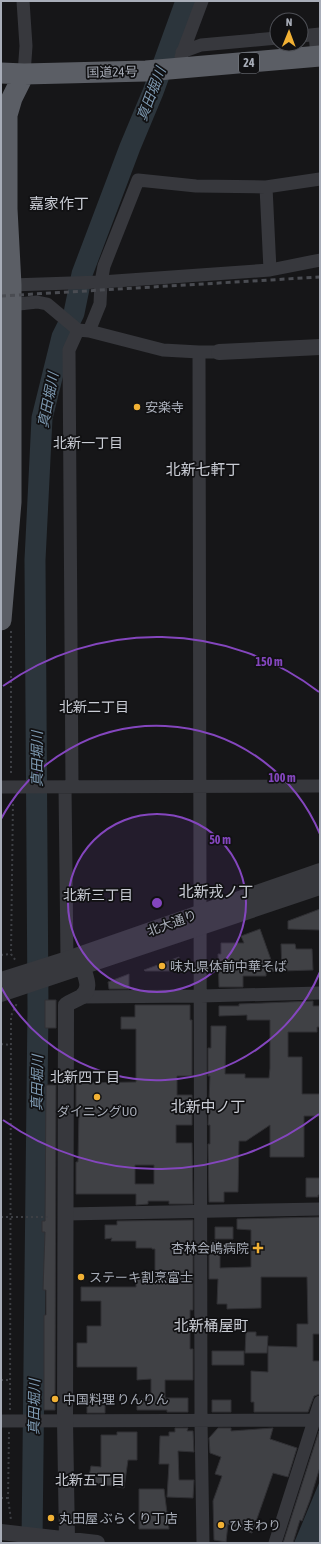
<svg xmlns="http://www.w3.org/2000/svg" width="321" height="1544" viewBox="0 0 321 1544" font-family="'Asap Condensed','Noto Sans JP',sans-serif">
	<rect width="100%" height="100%" fill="#161618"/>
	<path fill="#2c353c" d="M320 1480V1543H294L319 1483Z"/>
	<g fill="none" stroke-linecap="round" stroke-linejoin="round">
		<path stroke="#2c353c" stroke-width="21" d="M32 1543 38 1008 35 560 42 418 62 337 74 313 82 274 130 147 153 92 186 1"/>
	</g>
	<path fill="#404145" stroke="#303034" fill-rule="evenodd" d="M320 909V930L288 929V921Z
		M260 929 275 971 266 972V976H243V987H219L218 954H221V943H244L241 936Z
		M281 944H295L296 949H312L313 970 282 971Z
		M179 957V971H145L144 970Z
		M129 974V989H109L108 982Z
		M45 1000H56V1028H45Z
		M313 1001V1006H320V1027H317V1032H288V1057H302V1094H320V1116H304V1157H270V1125L246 1141H239L238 1192H224V1202H209L208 1144H210V1125H208L210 1076H208V1048H211V1026H226L225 1074H245V1078H269L270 1068V1020H247V1015L219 1016V1006H239V1004Z
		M135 1005H190V1020H192V1076H177V1095H192V1125H176V1143H192L193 1204H169V1201H148V1204L136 1205V1194H76V1162H78L79 1111H76V1083L136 1082V1029H121V1017H135ZM135 1165H154V1184H135Z
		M46 1085H56L55 1410H44V1315H46V1290H43L45 1232H42V1221H45Z
		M306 1178H320V1195H318V1197H306Z
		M320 1217V1334H313V1361H320V1394L314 1396 308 1412H254V1402H251V1371L268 1372V1346L297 1347V1324H308L307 1277H261V1308L227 1309V1304H217L218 1279H209V1252H211V1241H220V1268L251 1267V1230L237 1229V1219Z
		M193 1220V1310H190V1349H193V1380H165V1398H188V1412H167V1410H137V1399H151V1379L137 1380V1367H77V1343H87V1326H101V1301H81V1287H136V1276H155V1249H152V1248H136V1241H111L112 1238 105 1239V1225H117V1221Z
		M215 1227H233V1239H215Z
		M246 1332H256V1336H268L267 1353H245Z
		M212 1351H244V1365H212Z
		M87 1397H105V1413H87Z
		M212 1400H231V1412H212Z
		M175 1428H188L187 1431H193L194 1452 178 1451 179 1480H194L193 1498 167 1497 169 1464H159L160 1436H169V1432H175Z
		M218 1428H231V1431L273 1428 270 1439 297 1448 288 1477 273 1473 252 1533 228 1524 226 1542 214 1540 213 1501 222 1476 215 1474 221 1457 210 1453 209 1438Z
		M319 1431 320 1467 310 1500 302 1521 300 1520 293 1543H283Z
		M117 1432H137V1460H128L124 1488 88 1482 91 1466 101 1467V1435H117Z
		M139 1489H164L169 1529H139Z"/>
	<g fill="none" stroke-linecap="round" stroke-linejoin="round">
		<path stroke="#3d3f44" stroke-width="2" stroke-dasharray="2 3" stroke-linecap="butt" d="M11 631V775
			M13 799 11 954 16 961
			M1 955 11 954
			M1 1044 11 1045
			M1 1217H51
			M1 1380H10
			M10 1410 11 1016 17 1003
			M9 1432 8 1498 11 1520
			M1 1498H8"/>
		<path stroke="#37383d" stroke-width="13" d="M23 1 26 46 24 74
			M315 35 317 56
			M301 36 320 34
			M182 52 201 45 277 38
			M181 57 202 1
			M266 187 270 270
			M11 285 101 282 270 270 320 260
			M10 305 37 302 47 304 78 330 89 331 163 350 199 352H219
			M89 331 100 304 101 282 104 266 138 180 196 186 266 187 320 179
			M199 352 201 1420 203 1543
			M72 786 69 350 78 330
			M1 787 320 786
			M65 787 67 959
			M81 997 201 996 320 993
			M66 1214 320 1209
			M1 1421 315 1420
			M275 1543 320 1402"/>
		<path stroke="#37383d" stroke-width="16" d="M219 352 320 347
			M1 980 67 959 320 871
			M1 994 320 887
			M1 1532 97 1543
			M67 1539 65 1421 66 1016V1005C71 1001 76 1000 81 997 92 989 86 978 83 968"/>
		<path stroke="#5b5e65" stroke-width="21" d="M1 73 24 74 146 71 320 56
			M1 620 11 502V285L7 209V115L12 98 24 74"/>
		<path stroke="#4a4c52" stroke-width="3" stroke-dasharray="5 4" stroke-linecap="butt" d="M1 296 320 277"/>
	</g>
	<circle cx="157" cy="903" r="89" fill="#8446be" fill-opacity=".12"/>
	<g fill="none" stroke="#8446be" stroke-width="2">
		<circle cx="157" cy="903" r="89"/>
		<path d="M320 972A177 177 0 0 1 1 987M1 819A177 177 0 0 1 320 834"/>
		<path d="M319 1114A266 266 0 0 1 3 1120M3 686A266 266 0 0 1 319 692"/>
	</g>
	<g fill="#f2b134" stroke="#111113" stroke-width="1.5">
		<circle cx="137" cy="407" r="4"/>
		<circle cx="162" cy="966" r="4"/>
		<circle cx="97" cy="1097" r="4"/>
		<path d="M256 1242h4v4h4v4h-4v4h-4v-4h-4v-4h4z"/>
		<circle cx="81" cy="1277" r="4"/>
		<circle cx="55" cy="1399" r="4"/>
		<circle cx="51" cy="1518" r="4"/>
		<circle cx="221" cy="1525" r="4"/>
	</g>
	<g text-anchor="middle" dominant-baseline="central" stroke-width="3.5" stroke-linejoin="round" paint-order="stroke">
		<rect fill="#111113" stroke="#7b7e86" stroke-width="1" x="239" y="53" width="20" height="20" rx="3"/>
		<g font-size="12" font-weight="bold" fill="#a8adb8">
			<text x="249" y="63">24</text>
		</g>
		<g font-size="13" fill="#a8adb8" stroke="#111113">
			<text transform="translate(112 72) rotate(-1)">国道24号</text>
			<text transform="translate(172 923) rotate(-20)">北大通り</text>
		</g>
		<g font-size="13" fill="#a8adb8" stroke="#111113" text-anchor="start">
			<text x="145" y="407">安楽寺</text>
			<text x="170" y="966">味丸県体前中華そば</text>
			<text x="97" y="1111" text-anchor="middle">ダイニングUO</text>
			<text x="249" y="1248" text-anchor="end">杏林会嶋病院</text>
			<text x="89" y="1277">ステーキ割烹富士</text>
			<text x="63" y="1399">中国料理 りんりん</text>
			<text x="59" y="1518">丸田屋 ぶらくり丁店</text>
			<text x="229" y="1525">ひまわり</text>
		</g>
		<g font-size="14" font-style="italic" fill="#7f9bb3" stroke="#111113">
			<text transform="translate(151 94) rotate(-69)">真田堀川</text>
			<text transform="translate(48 400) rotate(-79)">真田堀川</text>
			<text transform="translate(37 759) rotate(-90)">真田堀川</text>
			<text transform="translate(37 1083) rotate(-89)">真田堀川</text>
			<text transform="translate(34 1407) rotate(-89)">真田堀川</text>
		</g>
		<g font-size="14" fill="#c9ccd4" stroke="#111113">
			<text x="88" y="443">北新一丁目</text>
			<text x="94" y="707">北新二丁目</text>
			<text x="98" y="895">北新三丁目</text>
			<text x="85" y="1077">北新四丁目</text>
			<text x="90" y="1480">北新五丁目</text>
		</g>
		<g font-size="15" fill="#c9ccd4" stroke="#111113">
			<text x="59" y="203">嘉家作丁</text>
			<text x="203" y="469">北新七軒丁</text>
			<text x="216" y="891">北新戎ノ丁</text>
			<text x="208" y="1106">北新中ノ丁</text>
			<text x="211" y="1325">北新桶屋町</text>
		</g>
	</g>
	<circle cx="157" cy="903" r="6" fill="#8446be" stroke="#111113" stroke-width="2"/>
	<g font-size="12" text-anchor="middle" font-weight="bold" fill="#8446be" stroke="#111113" stroke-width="3.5" stroke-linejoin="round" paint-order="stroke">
		<text x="269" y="666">150 m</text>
		<text x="282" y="782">100 m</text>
		<text x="220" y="844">50 m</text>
	</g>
	<rect width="321" height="1544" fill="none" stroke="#a8adb8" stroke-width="4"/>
	<g transform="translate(289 32) rotate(1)"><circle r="19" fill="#111113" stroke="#4d4f55"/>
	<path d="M0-3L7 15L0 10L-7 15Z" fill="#f2b134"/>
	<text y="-6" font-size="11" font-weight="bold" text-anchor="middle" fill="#a8adb8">N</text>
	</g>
</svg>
